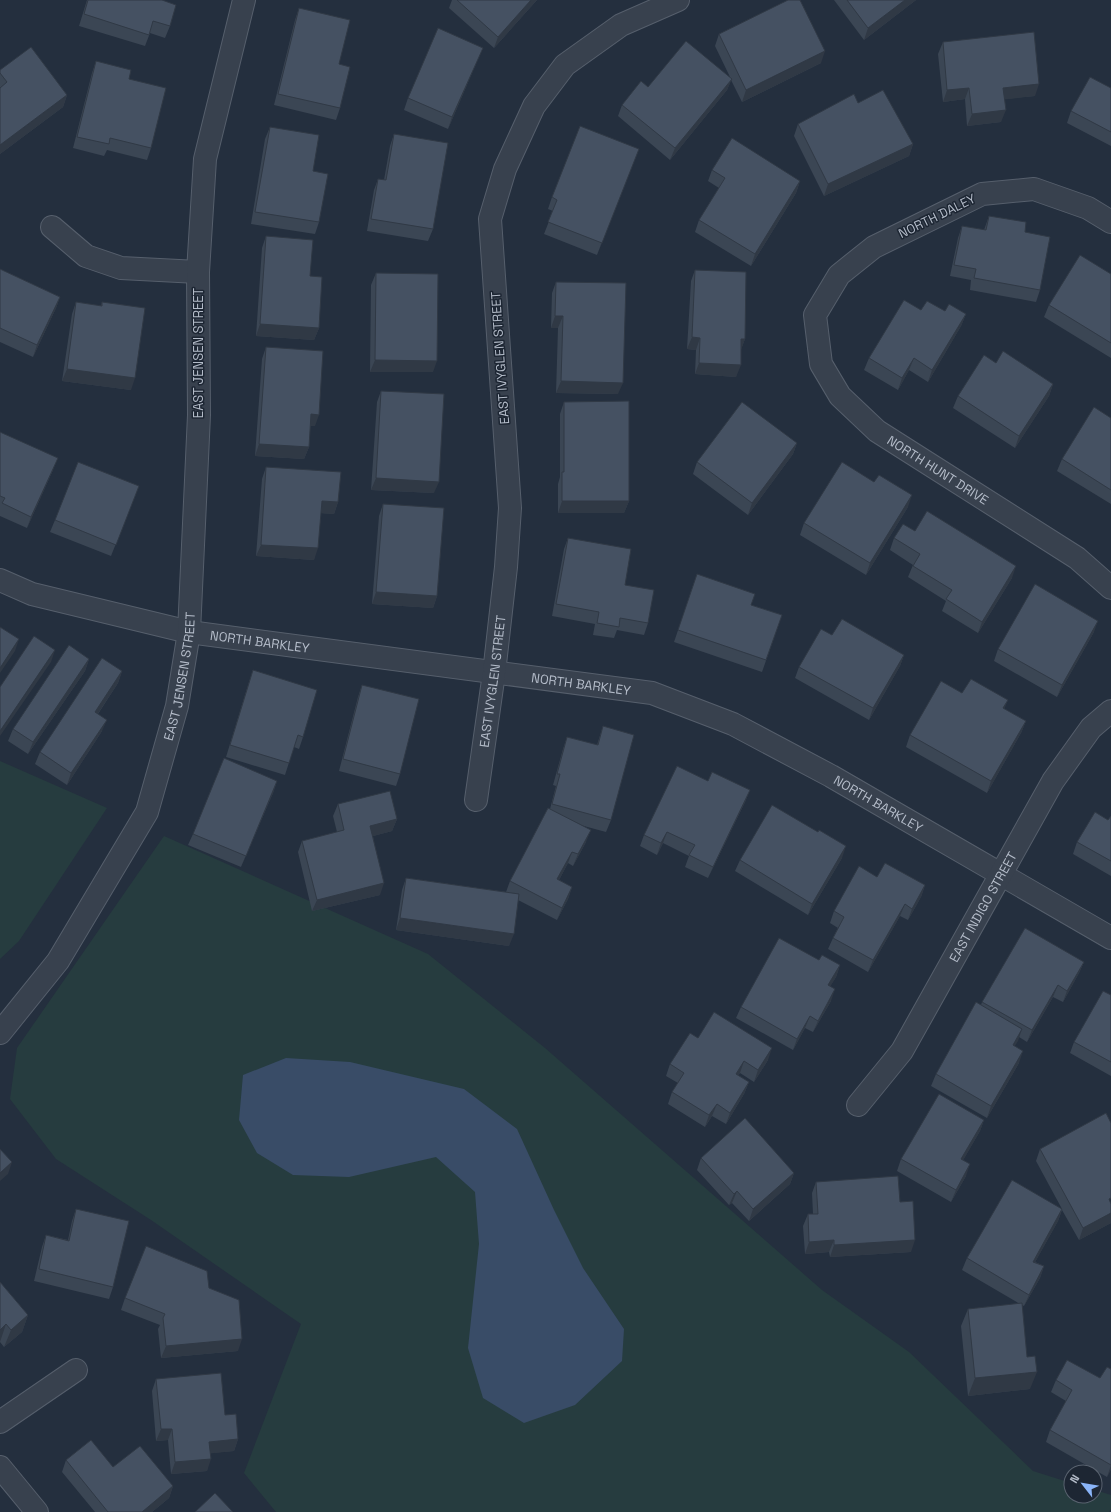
<svg xmlns="http://www.w3.org/2000/svg" width="1111" height="1512" viewBox="0 0 1111 1512" font-family="'Space Grotesk',sans-serif">
	<rect width="100%" height="100%" fill="#242f3e"/>
	<path fill="#263c3f" d="M0 761 107 808 19 941 0 959Z
		M164 836 428 954 545 1048 822 1290 909 1352 1033 1471 1071 1483V1496H1095V1490L1111 1495V1509L1109 1512H276L244 1473 301 1324 151 1220 56 1159 10 1099 17 1048Z"/>
	<path fill="#394c67" d="M286 1058 350 1062 464 1089 517 1129 554 1210 583 1268 624 1329 622 1361 575 1405 524 1423 483 1398 468 1348 479 1244 475 1192 436 1157 349 1177 293 1175 257 1153 239 1120 243 1075Z"/>
	<g fill="none" stroke-linecap="round" stroke-linejoin="round">
		<g stroke="#565f6c" stroke-width="24">
			<g id="minor">
				<path id="s1" d="M1111 222 1088 208 1034 189 982 194 874 247 839 275 815 315 821 364 840 396 877 431 1077 558 1111 588"/>
				<path d="M52 227 86 256 121 268 198 272"/>
				<path id="s2" d="M0 580 32 594 189 632 652 693 733 724 831 776 1111 938"/>
				<path id="s3" d="M476 800 494 673 506 567 510 508 490 219 505 169 534 106 565 65 621 25 678 0"/>
				<path id="s4" d="M0 1033 58 961 147 812 177 706 189 632 199 415 198 272 205 159 244 0"/>
				<path id="s5" d="M858 1105 902 1051 1053 781 1091 728 1111 711"/>
				<path d="M0 1422 76 1370"/>
				<path d="M0 1467 37 1512"/>
			</g>
		</g>
		<use href="#minor" stroke="#38414e" stroke-width="22"/>
	</g>
	<path fill="#3b4654" d="M87 0H162L170 26 165 38 150 33 145 46 79 26Z
		M452 0H537L494 48 449 8Z
		M834 0H916L864 40Z
		M299 8 339 64 340 108 336 120 274 105 295 20Z
		M719 34 821 63 742 102 731 80 727 90 670 160 618 116 622 105 648 87 730 77 715 46Z
		M943 42 1035 96 1004 99 1001 122 967 126 965 99 943 102 938 54Z
		M483 48 478 59 448 129 404 110 408 98Z
		M96 61 129 79 151 148 147 160 107 150 104 156 73 148 92 73Z
		M0 70 67 95 63 107 0 154Z
		M1111 88V146L1067 123 1071 111Z
		M858 103 913 144 909 156 824 196 794 136 798 124Z
		M270 127 313 171 319 222 315 234 251 224 265 139Z
		M394 134 433 229 428 241 367 231 374 190 378 179 384 180 390 146Z
		M634 161 597 255 544 234 553 211 548 209 552 197Z
		M712 170 800 181 796 193 751 266 695 232 699 220 719 188 708 181Z
		M989 216 1025 232 1040 290 1036 302 970 290 971 280 950 276 958 238 962 226 984 230Z
		M266 236 310 276 319 328 314 340 256 336 262 248Z
		M0 269 60 297 56 308 33 357 0 342Z
		M695 270 745 339 741 349 736 377 695 374 696 350 687 349 691 281Z
		M376 273 433 372H370L371 285Z
		M1111 274V358L1044 317 1049 305Z
		M556 282 618 394 556 393 558 328H551L552 293Z
		M76 302 101 306 102 302 131 390 62 381 72 314Z
		M921 310 945 311 966 314 961 326 928 382 909 370 898 390 864 370 869 358Z
		M266 347 315 426H310L309 447 304 459 255 456 262 359Z
		M996 363 1053 384 1049 396 1015 448 953 408 958 396Z
		M381 391 434 493 371 490 377 402Z
		M564 402 629 501 624 513H558V484L560 477V414Z
		M1111 418V504L1057 471 1062 459Z
		M0 432 53 470 27 528 0 516Z
		M797 443 793 454 748 515 693 474 697 462Z
		M266 467 338 502 334 514 321 513 314 560 256 556 262 479Z
		M139 486 111 556 50 532 55 520Z
		M383 504 437 596 433 608 372 604 379 516Z
		M908 507 866 575 800 535 804 523Z
		M915 531 1012 578 978 633 942 611 946 601 908 577 913 565 890 550 894 538Z
		M568 538 625 585 648 623 644 635 617 630 614 638 593 635 595 624 552 616 564 549Z
		M693 586 751 605 782 615 762 672 674 642Z
		M1094 632 1057 697 994 661 998 649Z
		M832 635 904 655 900 666 869 720 795 678 799 667Z
		M89 659 85 671 28 754 8 741 13 729Z
		M253 670 303 737 299 749 294 747 285 775 226 757 249 682Z
		M122 671 118 683 98 714 102 731 67 785 35 764 40 752Z
		M362 685 400 774 396 786 339 771 358 697Z
		M1004 709 1026 721 1021 733 987 793 906 747 910 735Z
		M603 726 611 820 606 832 580 825 586 842 573 866 568 863 559 880 572 887 568 899 557 920 518 900 509 946 396 930 402 890 406 878 506 892 510 881 550 809 556 786 553 785 563 749 567 737 597 745Z
		M277 781 273 793 241 867 188 845 193 834Z
		M708 781 750 790 745 802 708 878 685 867 689 856 663 843 657 855 640 846 644 835Z
		M338 804 397 819 392 831 373 836 380 895 312 911 298 852 302 841 337 832 333 816Z
		M1111 816V876L1073 854 1077 842 1108 820Z
		M842 858 808 915 735 871 740 860Z
		M877 877 925 885 921 897 908 920 900 916 868 972 828 949 833 938 838 928 830 923 834 911Z
		M819 960 840 965 836 977 830 986 831 1001 813 1032 805 1028 793 1050 736 1018 741 1007Z
		M1084 962 1079 973 1063 1002 1053 997 1027 1042 1019 1037 1014 1046 1019 1063 987 1118 931 1086 936 1074 981 1005 982 1002Z
		M1111 995V1076L1070 1053 1074 1042Z
		M698 1038 768 1060 754 1082 740 1073 738 1076 749 1082 744 1094 726 1124 712 1116 705 1127 668 1104 672 1092 678 1083 666 1076 670 1064Z
		M984 1120 980 1131 963 1160 966 1176 951 1202 897 1171 901 1159Z
		M1040 1149 1111 1223 1079 1240 1062 1210 1058 1221 1035 1262 1044 1266 1040 1278 1024 1306 1022 1305 1030 1389 968 1396 961 1326 968 1309 1020 1304 962 1270 967 1258 1062 1209 1036 1161Z
		M701 1158 794 1173 790 1184 749 1221 732 1203 729 1205 697 1170Z
		M816 1182 900 1202 911 1252 830 1257 829 1252 805 1254 803 1226 808 1214H813L812 1193Z
		M76 1209 113 1287 109 1299 34 1281 42 1247 46 1235 68 1240 72 1221Z
		M0 1282 28 1315 22 1332 4 1347 0 1342Z
		M209 1288 238 1351 161 1358 158 1329 160 1325 121 1310 125 1298Z
		M1111 1369V1469L1107 1477 1046 1442 1050 1430 1066 1401 1051 1392 1056 1380 1100 1378Z
		M156 1379 225 1415 238 1439 234 1451 210 1453 207 1471 171 1474 168 1440 156 1441 152 1391Z
		M66 1460 173 1486 169 1498 152 1512H95L62 1472Z"/>
	<path fill="#303945" d="M531 0H537L494 48 498 37Z
		M905 0H916L864 40 868 28Z
		M483 48 478 59 448 129 452 117Z
		M825 51 821 63 742 102 746 90Z
		M732 79 727 90 670 160 675 148Z
		M1039 84 1035 96 999 100 1003 88Z
		M969 88 965 99 943 102 947 90Z
		M67 95 63 107 0 154V145Z
		M1006 110 1001 122 967 126 972 114Z
		M913 144 909 156 824 196 828 184Z
		M639 149 634 161 597 255 602 243Z
		M800 181 796 193 751 266 755 254Z
		M60 297 56 308 33 357 37 345Z
		M966 314 961 326 928 382 932 370Z
		M555 316H563L558 328H551Z
		M260 324 319 328 314 340 256 336Z
		M692 337 700 338 696 350 687 349Z
		M741 339H745L741 350Z
		M914 358 909 370 898 390 902 378Z
		M375 360 437 361 433 372H370Z
		M699 363 741 365 736 377 695 374Z
		M67 369 135 378 131 390 62 381Z
		M561 381 623 383 618 394 556 393Z
		M1053 384 1049 396 1015 448 1019 436Z
		M311 414 319 415 315 426H307Z
		M797 443 793 454 748 515 752 503Z
		M259 444 309 447 304 459 255 456Z
		M58 458 53 470 27 528 31 517Z
		M376 478 439 482 434 493 371 490Z
		M912 495 908 507 866 575 870 563Z
		M322 501 338 502 334 514 317 513Z
		M562 501H629L624 513H558Z
		M261 545 318 548 314 560 256 556Z
		M1016 566 1012 578 978 633 982 622Z
		M376 592 437 596 433 608 372 604Z
		M1098 621 1094 632 1057 697 1062 685Z
		M19 639 15 651 0 673V668Z
		M55 650 51 662 0 736V731Z
		M904 655 900 666 869 720 873 708Z
		M89 659 85 671 28 754 33 742Z
		M122 671 118 683 91 724 95 712Z
		M1008 700 1003 712V708Z
		M107 720 102 731 67 785 71 773Z
		M1026 721 1021 733 987 793 991 781Z
		M277 781 273 793 241 867 246 856Z
		M750 790 745 802 708 878 713 867Z
		M397 819 392 831 366 838 370 826Z
		M591 830 586 842 573 866 578 854Z
		M667 832 663 843 657 855 661 843Z
		M846 846 842 858 808 915 812 904Z
		M572 852 568 863 553 891 557 879Z
		M384 883 380 895 312 911 317 900Z
		M925 885 921 897 908 920 912 909Z
		M572 887 568 899 557 920 562 908Z
		M905 904 900 916 868 972 873 960Z
		M400 918 514 934 509 946 396 930Z
		M1084 962 1079 973 1063 1002 1067 991Z
		M840 965 836 977 824 997 828 985Z
		M1058 985 1053 997 1027 1042 1032 1030Z
		M835 989 831 1001 813 1032 818 1021Z
		M810 1016 805 1028 793 1050 797 1039Z
		M1022 1029 1018 1041 1008 1057 1013 1045Z
		M772 1048 768 1060 754 1082 758 1070Z
		M1023 1051 1019 1063 987 1118 991 1106Z
		M744 1061 740 1073 732 1086 736 1074Z
		M749 1082 744 1094 726 1124 730 1113Z
		M717 1104 712 1116 705 1127 709 1115Z
		M984 1120 980 1131 957 1171 961 1159Z
		M12 1162 8 1174 0 1181V1173Z
		M970 1164 966 1176 951 1202 956 1190Z
		M794 1173 790 1184 749 1221 753 1209Z
		M737 1191 732 1203 729 1205 734 1194Z
		M1062 1209 1058 1221 1029 1273 1033 1262Z
		M1111 1213V1223L1079 1240 1083 1228Z
		M834 1240 829 1252 805 1254 809 1242Z
		M915 1240 911 1252 830 1257 834 1245Z
		M1044 1266 1040 1278 1024 1306 1029 1295Z
		M28 1315 22 1332 4 1347 11 1330Z
		M6 1324 0 1342V1330Z
		M242 1339 238 1351 161 1358 166 1346Z
		M1037 1372 1030 1389 968 1396 975 1378Z
		M161 1429H172L168 1440 156 1441Z
		M238 1439 234 1451 205 1454 209 1442Z
		M211 1459 207 1471 171 1474 175 1462Z
		M1111 1465V1469L1107 1477Z
		M173 1486 169 1498 152 1512H142Z"/>
	<path fill="#455162" stroke="#303945" d="M88 0H162L176 5 170 26 153 21 149 35 84 14Z
		M457 0H531L498 37Z
		M788 0H800L825 51 746 90 719 34Z
		M847 0H905L868 28Z
		M299 8 350 20 339 64 350 67 340 108 278 94Z
		M438 28 483 48 452 117 408 98Z
		M1034 32 1039 84 1003 88 1006 110 972 114 969 88 947 90 943 42Z
		M686 41 732 79 675 148 622 105 641 81 648 87Z
		M31 47 67 95 0 145V88L7 82 0 73V70Z
		M96 61 131 70 129 79 166 88 151 148 110 138 109 144 77 137Z
		M1090 77 1111 88V132L1071 111Z
		M883 90 913 144 828 184 798 124 854 94 858 103Z
		M580 126 639 149 602 243 548 222 557 200 552 197Z
		M270 127 319 135 313 171 328 174 319 222 255 212Z
		M394 134 448 143 433 229 371 219 378 179 386 180Z
		M732 138 800 181 755 254 699 220 725 178 712 170Z
		M989 216 1026 222 1025 232 1050 237 1040 290 974 278 976 269 954 265 962 226 986 230Z
		M266 236 313 240 310 276 322 277 319 328 260 324Z
		M1080 255 1111 274V343L1049 305Z
		M0 269 60 297 37 345 0 328Z
		M695 270 746 272 745 339H741V365L699 363 700 338 692 337Z
		M376 273 438 274 437 361 375 360Z
		M556 282 626 283 623 383 561 381 563 316H555Z
		M904 300 921 310 927 301 945 311 949 304 966 314 932 370 914 358 902 378 869 358Z
		M76 302 102 306V302L145 308 135 378 67 369Z
		M266 347 323 351 319 415 311 414 309 447 259 444Z
		M1003 351 1053 384 1019 436 958 396 984 355 996 363Z
		M381 391 444 394 439 482 376 478Z
		M629 401V501H562V472H564V402Z
		M742 402 797 443 752 503 697 462Z
		M1094 407 1111 418V490L1062 459Z
		M0 432 58 458 31 517 2 503 5 498 0 496Z
		M78 462 139 486 116 545 55 520Z
		M842 462 874 482 879 475 912 495 870 563 804 523Z
		M266 467 341 472 338 502 322 501 318 548 261 545Z
		M383 504 444 508 437 596 376 592Z
		M927 511 1016 566 982 622 946 599 952 590 913 566 920 554 894 538 903 524 915 531Z
		M568 538 631 549 625 585 654 590 648 623 620 618 619 627 597 623 599 612 556 604Z
		M697 574 755 594 751 605 782 615 766 660 678 630Z
		M1035 584 1098 621 1062 685 998 649Z
		M842 619 904 655 873 708 799 667 821 629 832 635Z
		M0 627 19 639 0 668Z
		M34 636 55 650 0 731V687Z
		M69 645 89 659 33 742 13 729Z
		M102 658 122 671 95 712 107 720 71 773 40 752Z
		M253 670 317 690 303 737 298 735 289 763 230 745Z
		M971 679 1008 700 1003 708 1026 721 991 781 910 735 941 681 962 693Z
		M362 685 419 699 400 774 343 759Z
		M603 726 634 735 611 820 552 804 560 774H557L567 737 598 745Z
		M224 758 277 781 246 856 193 834Z
		M677 766 708 781 712 772 750 790 713 867 689 855 695 845 667 832 661 843 644 835Z
		M390 791 397 819 370 826 384 883 317 900 302 841 344 830 338 804Z
		M772 805 818 832 819 830 846 846 812 904 740 860Z
		M548 808 591 830 578 854 572 852 557 879 572 887 562 908 510 881Z
		M1095 812 1108 820 1111 816V861L1077 842Z
		M885 863 925 885 912 909 905 904 873 960 833 938 844 917 834 911 859 866 877 877Z
		M406 878 519 894 514 934 400 918Z
		M1025 928 1084 962 1067 991 1058 985 1032 1030 982 1002Z
		M779 938 819 960 822 955 840 965 828 985 835 989 818 1021 810 1016 797 1039 741 1007Z
		M1103 991 1111 995V1062L1074 1042Z
		M976 1002 1022 1029 1013 1045 1023 1051 991 1106 936 1074Z
		M714 1012 772 1048 758 1070 744 1061 736 1074 749 1082 730 1113 717 1104 709 1115 672 1092 684 1073 670 1064 690 1033 698 1038Z
		M939 1094 984 1120 961 1159 970 1164 956 1190 901 1159Z
		M1106 1113 1111 1123V1198L1109 1199 1111 1204V1213L1083 1228 1040 1149Z
		M745 1118 794 1173 753 1209 737 1191 734 1194 701 1158Z
		M0 1149 12 1162 0 1173Z
		M898 1176 900 1202 913 1201 915 1240 834 1245V1240L809 1242 808 1214H818L816 1182Z
		M1012 1180 1062 1209 1033 1262 1044 1266 1029 1295 967 1258Z
		M76 1209 129 1221 113 1287 39 1269 46 1235 69 1241Z
		M146 1246 207 1271 209 1288 239 1300 242 1339 166 1346 163 1318 165 1314 125 1298Z
		M0 1282 28 1315 11 1330 6 1324 0 1330Z
		M1022 1303 1027 1357 1035 1356 1037 1372 975 1378 968 1309Z
		M1067 1360 1100 1378 1107 1367 1111 1369V1465L1050 1430 1072 1390 1056 1380Z
		M221 1373 225 1415 236 1414 238 1439 209 1442 211 1459 175 1462 172 1429H161L156 1379Z
		M91 1440 113 1467 140 1446 173 1486 142 1512H108L66 1460Z
		M215 1493 233 1512H195Z"/>
	<g text-anchor="middle" dominant-baseline="central" stroke-width="3" stroke-linejoin="round" paint-order="stroke">
		<g font-size="13" fill="#b4bcc9" stroke="#1d2633">
			<text transform="translate(937 216) rotate(-26)">NORTH DALEY</text>
			<text transform="translate(198 353) rotate(-90)">EAST JENSEN STREET</text>
			<text transform="translate(500 358) rotate(-94)">EAST IVYGLEN STREET</text>
			<text stroke="none"><textPath href="#s1" startOffset="558">NORTH HUNT DRIVE</textPath></text>
			<text stroke="none"><textPath href="#s2" startOffset="268">NORTH BARKLEY</textPath></text>
			<text stroke="none"><textPath href="#s4" startOffset="406">EAST JENSEN STREET</textPath></text>
			<text stroke="none"><textPath href="#s3" startOffset="120">EAST IVYGLEN STREET</textPath></text>
			<text stroke="none"><textPath href="#s2" startOffset="592">NORTH BARKLEY</textPath></text>
			<text stroke="none"><textPath href="#s2" startOffset="916">NORTH BARKLEY</textPath></text>
			<text stroke="none"><textPath href="#s5" startOffset="235">EAST INDIGO STREET</textPath></text>
		</g>
	</g>
	<g transform="translate(1083 1484) rotate(301)"><circle r="19" fill="#1d2633" stroke="#59626f"/>
	<path d="M0-3L7 15L0 10L-7 15Z" fill="#8ab4f8"/>
	<text y="-6" font-size="11" font-weight="bold" text-anchor="middle" fill="#b4bcc9">N</text>
	</g>
</svg>
